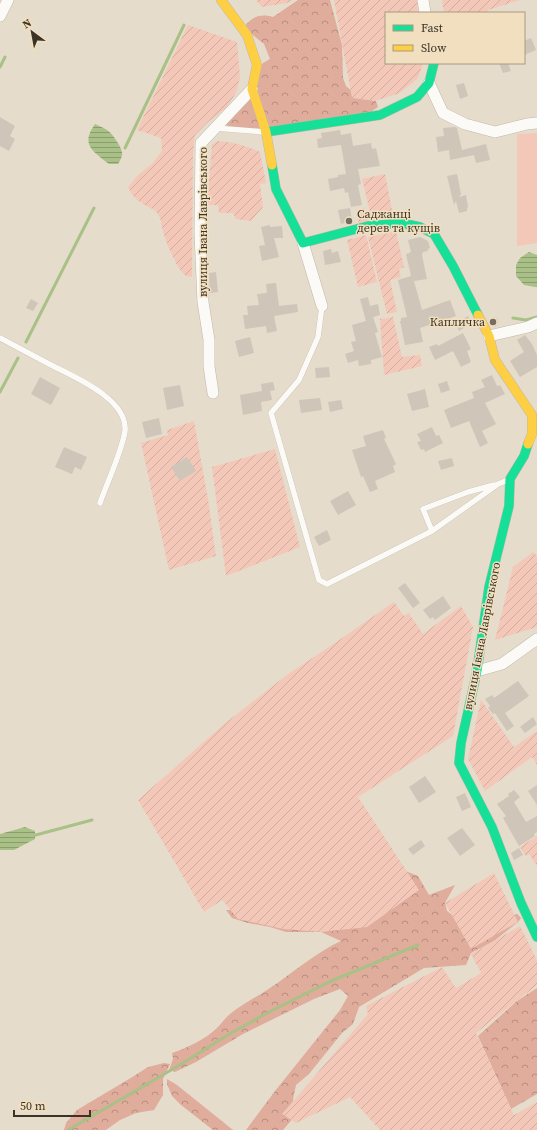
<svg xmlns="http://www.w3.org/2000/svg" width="537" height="1130" viewBox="0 0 537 1130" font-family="'Source Serif 4',serif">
	<defs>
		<pattern id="forest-crowns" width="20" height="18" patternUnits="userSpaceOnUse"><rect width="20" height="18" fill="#e0ac9c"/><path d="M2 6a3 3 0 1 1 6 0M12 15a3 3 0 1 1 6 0" fill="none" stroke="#b78d7f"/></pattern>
		<pattern id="garden-furrows" width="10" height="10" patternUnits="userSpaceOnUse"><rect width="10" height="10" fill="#f3c8b9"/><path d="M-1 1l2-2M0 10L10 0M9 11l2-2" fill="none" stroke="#d1ac9f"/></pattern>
		<pattern id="water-rules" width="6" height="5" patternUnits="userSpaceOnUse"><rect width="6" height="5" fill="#a9c187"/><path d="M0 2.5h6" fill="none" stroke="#8b9d6e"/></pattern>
	</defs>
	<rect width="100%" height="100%" fill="#e6dccb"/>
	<path fill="url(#forest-crowns)" d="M298 0H330L342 45 343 78 346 86 353 92 375 99 378 107 369 113 260 131 234 129 226 125 227 121 263 63 270 59 264 44 244 28C250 17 261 13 273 17Z
		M403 870 418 876 429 895 455 885 445 903 447 911 464 924 502 918 517 914 521 918 518 922 494 941 471 953 466 965 424 968 359 1007 353 1024 342 1033 309 1074 296 1085 293 1099 295 1116 283 1130H246L275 1091 340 1010 348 996 340 989 314 999 243 1034 196 1062 175 1072 169 1070 173 1059 172 1053C189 1047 204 1040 217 1028 221 1024 225 1018 230 1014 242 1004 257 997 270 988 294 972 315 953 341 941L321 932H286L270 927 248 923 232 918 226 910H238Z
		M537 988V1094L511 1109 478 1036 517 1001Z
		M164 1063 170 1064 163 1079V1095L154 1110 136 1113 120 1120 106 1130H64L66 1123 77 1110 134 1076 148 1067Z
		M167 1079 177 1085 233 1130H213L181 1105 172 1096 167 1084Z"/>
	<path fill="url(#garden-furrows)" d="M256 0H293L287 3 262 7Z
		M334 0H417L418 13H386V63H423L418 78 400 93 375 101 352 98Z
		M442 0H520L488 10V13H444Z
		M188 25 237 42 240 77 236 93 226 108 208 122 195 135 193 154 192 277C191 277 187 276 186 276 176 269 164 238 162 227 161 224 161 221 160 218 155 207 150 209 142 203 135 199 131 194 128 187L139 174 152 164 162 151 161 138 137 130Z
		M218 141C233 142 247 146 260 152L266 183 260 184 263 207 251 221 236 219 233 213H219L218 205H207L212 144Z
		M385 174 393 215 372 220 362 179Z
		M365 208 368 222 359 223 356 210Z
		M396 231 404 267 399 269 401 277 390 280 397 312 387 314 368 237Z
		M366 235 377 282 358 287 347 240Z
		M393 317 402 357 420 355 422 366 384 375 380 319Z
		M194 421 208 499 216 556 169 570 141 443 168 435 167 430Z
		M275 449 300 547 226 576 212 467Z
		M533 552 537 556V627L495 640 513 567Z
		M394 602 404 616 409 613 423 634 461 606 473 627 453 736 358 797 419 890 367 927 321 932 283 929 238 919 222 900 204 912 138 800 223 725 288 674 332 645Z
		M481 700 514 747 537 731V765L532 757 485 791 468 759Z
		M537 836V866L529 854 526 856 520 847Z
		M494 873 518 922 471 949 445 903Z
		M520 926 537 960V985L476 1033 514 1115 537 1102V1130H380L350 1097 296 1123 282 1114 368 1014 366 1006 442 967 456 988 481 973 471 954Z"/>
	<path fill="#f3c8b9" d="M537 133V243L517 246V134Z"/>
	<path fill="url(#water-rules)" d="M95 124C99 126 104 128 107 130 112 133 121 146 122 152 123 155 120 161 118 164H109C93 151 80 145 95 124Z
		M529 252 537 255V287H535L524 285 516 276V265L520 258Z
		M25 827 35 831V839L14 850H0V834Z"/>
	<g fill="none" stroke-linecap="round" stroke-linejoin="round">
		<path stroke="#a9c187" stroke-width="3" d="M0 67 5 57
			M125 148 184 25
			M513 318 526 320 537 317
			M26 342 94 208
			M0 392 18 358
			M32 836 92 820
			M68 1130 178 1066 231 1033 271 1011 329 982 418 945"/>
	</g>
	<path fill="#cfc5b9" d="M531 38 536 50 524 55V41Z
		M499 63H508L511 71 503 73Z
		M464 83 468 96 460 99 456 85Z
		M0 117 15 126 10 136 15 139 9 151 0 146Z
		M455 127 457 128 462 150 486 144 490 160 476 163 474 155 450 160 449 150 438 152 436 137 444 136 443 128Z
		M340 130 341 135 351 133 353 146 371 143 372 149 376 148 380 166 358 169 361 184 358 185 362 205 351 207 348 192 345 193 344 188 330 191 328 179 338 177V175L346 174 341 145 318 148 317 139 322 138 321 133Z
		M457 174 461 194 459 197 466 195 468 207 467 208V211L459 213 456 201 454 205 447 176Z
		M350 208 352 221 341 224 338 210Z
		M270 225V227L282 226 283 238H274L279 257 262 261 259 246 265 245 261 227Z
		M420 237 428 241 430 248 428 249V251L423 252 422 255 427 279 414 281 422 310 450 300 456 316 420 328 423 342 405 345 400 321H401V318L407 317 398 280 411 276 406 254 410 253 409 252H411L408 240Z
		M331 249 332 253 338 251 341 262 325 265 323 251Z
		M216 272 218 292 210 293 209 273Z
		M276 283 279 306 297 304 298 312 274 316 277 331 267 333 266 326 245 329 243 315H248L247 306 259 305 257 294 267 293 266 284Z
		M368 297 370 306 378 304 380 315 373 317 378 332 375 333 382 357 371 360V364L359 366 358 360 348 363 345 354 354 351 351 342 356 341 352 325 366 321 360 299Z
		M31 299 38 303 33 311 26 308Z
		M468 316 472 323 459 331 455 323Z
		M494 317 498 320V323L495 327 490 319Z
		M463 333 471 349 467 351 471 362 461 367 453 351 435 360 429 347 437 344 438 346Z
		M525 335 532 344 537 355V367L520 377 510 361 524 352 517 340Z
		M250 337 254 353 239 357 235 341Z
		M329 367 330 377 316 378 315 368Z
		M492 375 497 386 500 385 505 394 485 403 496 424 482 431 488 443 480 447 469 421 451 428 444 410 474 398 472 392 485 387 481 380Z
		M40 377 60 388 51 405 31 394Z
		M447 381 450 390 441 393 438 384Z
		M273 382 275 390 270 391 272 400 261 402 262 411 243 415 240 395 262 391 261 384Z
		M180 385 184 406 167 410 163 388Z
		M425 389 429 407 412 411 407 394Z
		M320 398 322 410 301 413 299 400Z
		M341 400 343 409 330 412 328 402Z
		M159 418 162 434 146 438 142 422Z
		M432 427 436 436 439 435 443 443 425 452 424 449 421 450 417 442 421 441 417 434Z
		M383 430 386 438 384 439 396 464 393 466 395 472 375 481 378 489 370 492 363 476 361 477 352 450 366 446 363 436Z
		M64 447 87 457 81 470 75 467 72 474 55 467Z
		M187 457 196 471 180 481 171 467Z
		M452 458 454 466 441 470 438 461Z
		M348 491 356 505 338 515 330 501Z
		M327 530 331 540 319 546 314 537Z
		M405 583 420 603 413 608 398 588Z
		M443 596 451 608 435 620 433 617 430 619 423 610Z
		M518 681 529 696 505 713 514 726 507 731 495 713 493 714 488 708 490 706 485 699 492 695 494 698Z
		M533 717 537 724 525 733 520 727Z
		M425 776 436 792 419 803 409 787Z
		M537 785V805L528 791Z
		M514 790 520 797 514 802 526 822 537 816V832L534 834 535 836 519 846 503 818 506 816 497 804 509 796 508 794Z
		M465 793 471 807 462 811 456 797Z
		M462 828 475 845 460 856 447 838Z
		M421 840 425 846 413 855 408 849Z
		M519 848 523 855 514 860 511 853Z"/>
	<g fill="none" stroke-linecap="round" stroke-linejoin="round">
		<g stroke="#c0b8ab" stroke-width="6">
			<path id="lane" d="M215 128 265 132
				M322 306 318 337 299 380 271 413 319 580 327 584 432 531 498 484 508 480
				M0 338C17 347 34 356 51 365 74 377 128 399 125 431 122 451 107 483 100 503
				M432 531 423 509 468 492 494 485"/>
		</g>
		<g stroke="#c0b8ab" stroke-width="12">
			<path id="street" d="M423 0 425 13
				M0 16 8 0
				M429 83 443 113 465 124 495 132 527 124 537 123
				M303 243 322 306
				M489 336 528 327 537 323
				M213 393 209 366V340L203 302 200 233 201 143 252 89
				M477 671 502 664 537 639"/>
		</g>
		<g stroke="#c0b8ab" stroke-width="10">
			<path id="fast" d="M266 132 380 115 417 97 429 83 434 63
				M272 165 276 189 303 243 368 226 402 223 420 227 434 234 453 266 478 315
				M528 444 524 456 510 479 509 506 489 587 477 671 461 743 459 763 492 827 521 903 537 937"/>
		</g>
		<g stroke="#c0b8ab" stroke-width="10">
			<path id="slow" d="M221 0 247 35 257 65 252 89 266 132 272 165
				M478 315 489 336 495 360 532 415V434L528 444"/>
		</g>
		<use href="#lane" stroke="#fbfaf7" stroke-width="5.5"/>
		<use href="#street" stroke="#fbfaf7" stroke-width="11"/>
		<use href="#fast" stroke="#16e098" stroke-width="9"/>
		<use href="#slow" stroke="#ffcf43" stroke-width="9"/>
	</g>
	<g fill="#766e60" stroke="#f2dfbf" stroke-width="1.5">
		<circle cx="349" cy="221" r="4"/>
		<circle cx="493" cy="322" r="4"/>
	</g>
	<g text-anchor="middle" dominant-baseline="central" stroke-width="3" stroke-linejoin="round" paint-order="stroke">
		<g font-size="12" fill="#3a3326" stroke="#f2dfbf" text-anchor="start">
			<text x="357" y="214">Саджанці<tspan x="357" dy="14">дерев та кущів</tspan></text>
			<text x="485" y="322" text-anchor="end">Капличка</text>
		</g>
		<g font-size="12" fill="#3a3326" stroke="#f2dfbf">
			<text transform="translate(203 222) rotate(-90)">вулиця Івана Лаврівського</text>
			<text transform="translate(482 636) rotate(-79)">вулиця Івана Лаврівського</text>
		</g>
	</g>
	<rect x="385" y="12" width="140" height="52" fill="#f2dfbf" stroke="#a89a82"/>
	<rect x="393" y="25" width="20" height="6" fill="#16e098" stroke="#a89a82"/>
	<text x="421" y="32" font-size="12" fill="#3a3326">Fast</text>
	<rect x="393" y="45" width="20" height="6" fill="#ffcf43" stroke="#a89a82"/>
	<text x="421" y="52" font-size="12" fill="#3a3326">Slow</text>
	<g transform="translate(32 32) rotate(328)" stroke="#f2dfbf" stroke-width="3" paint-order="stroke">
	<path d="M0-3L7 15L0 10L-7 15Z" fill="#3a3326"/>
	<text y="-6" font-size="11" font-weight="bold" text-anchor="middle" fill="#3a3326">N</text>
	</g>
	<path d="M14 1110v6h76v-6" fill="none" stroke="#3a3326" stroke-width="2"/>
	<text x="20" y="1110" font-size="12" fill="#3a3326" stroke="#f2dfbf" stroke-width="3" paint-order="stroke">50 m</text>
</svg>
